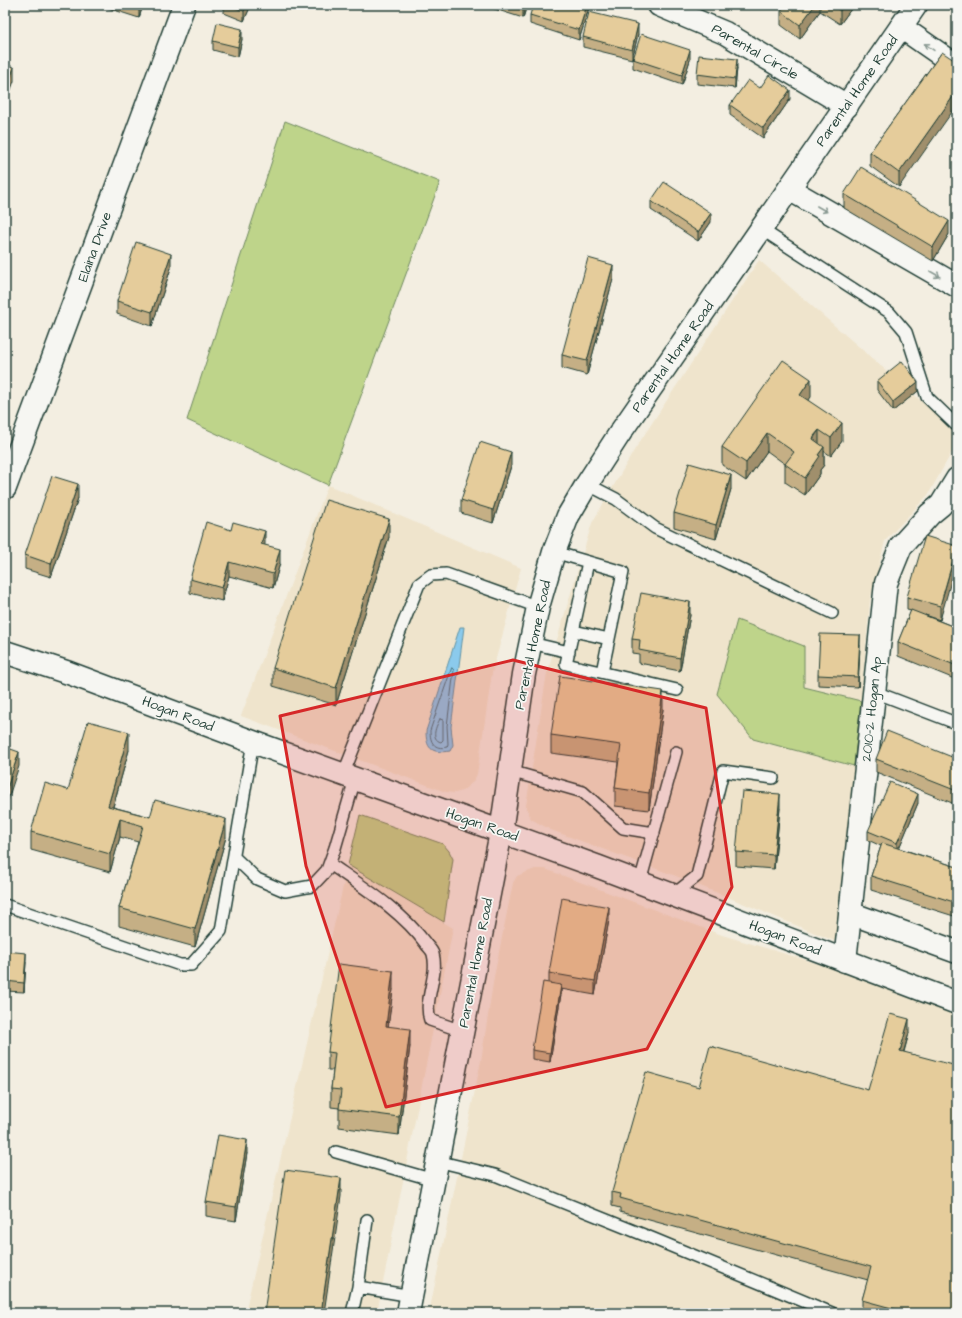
<svg xmlns="http://www.w3.org/2000/svg" width="962" height="1318" viewBox="0 0 962 1318" font-family="'Architects Daughter',sans-serif">
	<rect width="100%" height="100%" fill="#f3eee1"/>
	<filter id="ink" filterUnits="userSpaceOnUse"><feTurbulence type="fractalNoise" baseFrequency=".025" numOctaves="2"/><feDisplacementMap in="SourceGraphic" scale="8" xChannelSelector="R" yChannelSelector="G"/><feConvolveMatrix kernelMatrix="1 2 1 2 8 2 1 2 1" color-interpolation-filters="sRGB"/></filter>
	<g filter="url(#ink)">
		<path fill="#efe4cc" fill-rule="evenodd" d="M759 260 957 432V443L928 495 885 541 870 601 861 701 804 687 753 739 854 766 837 942 676 876 551 830 531 819 526 806 547 673 592 523 635 449Z
			M328 485 521 568 492 673 477 774 473 782 462 791 455 793 446 792 241 716ZM460 627H464L451 727 442 752 432 749 426 743V730Z
			M348 865 453 928 377 1313H245Z
			M535 869H545L722 935 843 971 957 1013V1313H429L481 1061 494 977 513 883 517 876Z"/>
		<path fill="#bed48a" stroke="#6e885f" d="M285 121 440 182 328 485 187 420Z
			M737 620 804 646V687L861 701 854 766 753 739 717 694Z
			M360 815 443 844 449 851 453 859 444 922 348 865Z"/>
		<path fill="#8bcaec" stroke="#6092a2" d="M460 627H464L451 727 453 745 450 751C431 754 426 748 426 731Z"/>
		<g fill="none" stroke-linecap="round" stroke-linejoin="round">
			<path stroke="#4a757e" stroke-width="1" d="M452 668 454 670 447 726 448 744 447 747C434 750 430 742 430 731Z
				M440 719 443 720V740L441 742C430 739 436 726 440 719Z"/>
			<g stroke="#1f3d34" stroke-width="14">
				<path id="lane" d="M761 229 889 312 906 332 927 397 956 425
					M587 484 616 499 655 528 832 613
					M554 552 623 572 602 672
					M588 562 566 664 677 690
					M574 631 609 639
					M531 643 569 652
					M875 692 953 722
					M510 771 583 792 623 828 654 833
					M343 775 419 584 431 575 446 574 538 607
					M234 857 257 879 285 891 312 886 327 870 335 848 355 779
					M330 864C363 887 402 911 426 944 428 947 432 950 433 954 439 976 423 999 430 1020L462 1031
					M640 882 676 752
					M673 895 697 876 723 771 773 778
					M5 905 180 965H191L221 931 253 742
					M336 1152 434 1180
					M437 1161 495 1175 654 1239 832 1313
					M358 1287 367 1220
					M352 1313 358 1287 412 1296"/>
			</g>
			<g stroke="#1f3d34" stroke-width="25">
				<path id="street" d="M659 5 725 33 847 106
					M901 27 957 66
					M789 189 957 286
					M5 488 184 5
					M850 913 957 952
					M845 961 886 583 901 546 930 514 941 505 957 479"/>
			</g>
			<g stroke="#1f3d34" stroke-width="25">
				<path id="secondary" d="M5 652 69 673 253 742 599 867 957 1003
					M408 1313 501 832 524 674 538 607 554 552 568 516 587 484 622 430 916 5"/>
			</g>
			<use href="#lane" stroke="#f6f6f2" stroke-width="11"/>
			<use href="#street" stroke="#f6f6f2" stroke-width="22"/>
			<use href="#secondary" stroke="#f6f6f2" stroke-width="22"/>
		</g>
		<path fill="#c5af85" stroke="#1f3d34" d="M108 5H143L139 18 108 8Z
			M224 5H251L244 21 224 13Z
			M482 5H527L523 18Z
			M588 5V11L579 40 530 24V15Z
			M785 5H854L840 24 820 11 800 39 781 25V11Z
			M638 34 632 59 583 47V37Z
			M242 39 238 57 213 50V41Z
			M942 52 899 187 870 166V152Z
			M633 59 690 60 682 85 633 68Z
			M737 68 735 88 697 84V74Z
			M760 88 790 99 763 138 730 115V105Z
			M957 116V139L953 136V122Z
			M844 194 949 234 933 261 844 208Z
			M651 201 711 222 698 241 651 210Z
			M171 268 152 326 117 314V301Z
			M613 279 587 375 562 368V355Z
			M877 381 918 391 893 411 877 390Z
			M811 397 808 400 842 441 831 456 824 451V465L820 470V474L805 495 785 482V464L767 451 746 481 722 465V447Z
			M511 466 493 523 461 513V500Z
			M731 489 716 539 674 527V513Z
			M78 498 51 577 25 569V555Z
			M389 537 336 705 273 686V668Z
			M265 545 280 563 273 588 229 576 222 601 190 593V579Z
			M957 546 940 620 925 615 957 628V680L898 656V642L911 611 907 610V597Z
			M690 615 680 671 639 663V654L632 653V639Z
			M860 645 858 687 818 685V675Z
			M663 709 649 810 615 806V788L618 762 551 753V735Z
			M957 734V805L876 772V759L952 757V746Z
			M129 750 113 807 226 837 195 947 119 926V908L138 842 120 837 110 872 31 850V832L68 790Z
			M918 803 899 848 957 867V917L871 890V876L881 846 868 840V831Z
			M780 808 774 869 736 866V852Z
			M609 920 595 995 561 989V994L550 1062 532 1059V1050L549 983V973Z
			M5 951 26 962 24 992 5 991Z
			M393 989 388 1026 410 1046 399 1135 339 1127V1108L331 1107V1089L333 1070H328V1052Z
			M909 1033 904 1052 957 1313H862V1300L868 1280 620 1212V1208L612 1206V1192L699 1087 868 1090Z
			M247 1153 236 1221 206 1216V1202Z"/>
		<path fill="#a08f6c" stroke="#1f3d34" d="M139 5H143L139 18Z
			M247 5H251L244 21V11Z
			M524 5H527L523 18V9Z
			M587 5H588V11L579 40V30Z
			M815 5H820V11L800 39V25Z
			M844 5H854L840 24V11Z
			M638 24V34L632 59V50Z
			M242 29V39L238 57V47Z
			M690 50V60L682 85V75Z
			M737 59V68L735 88V79Z
			M14 67V81L5 106V93Z
			M790 90V99L763 138V128Z
			M957 91V105L899 187V173Z
			M711 213V222L698 241V232Z
			M949 221V234L933 261V247Z
			M171 254V268L152 326V312Z
			M613 265V279L587 375V361Z
			M811 379V397L800 413V395Z
			M918 382V391L893 411V402Z
			M842 423V441L831 456V438Z
			M819 430V448L813 439Z
			M767 433V451L746 481V463Z
			M824 447V465L820 470V474L805 495V478L818 455Z
			M511 452V466L493 523V510Z
			M731 475V489L716 539V525Z
			M78 484V498L51 577V564Z
			M389 519V537L336 705V688Z
			M265 531V544L261 558V544Z
			M957 547V560L940 620V606Z
			M280 549V563L273 588V574Z
			M229 562V576L222 601V588Z
			M690 602V615L680 671V658Z
			M860 635V645L858 687V677Z
			M663 691V709L649 810V793Z
			M129 732V750L108 824V806Z
			M19 752V766L5 808V794Z
			M780 794V808L774 869V855Z
			M918 794V803L897 853V843Z
			M120 819V837L110 872V854Z
			M226 819V837L195 947V929Z
			M609 907V920L595 995V981Z
			M26 953V962L24 992V983Z
			M393 971V989L386 1044V1026Z
			M561 985V994L550 1062V1053Z
			M909 1019V1033L900 1064V1051Z
			M410 1029V1046L399 1135V1117Z
			M247 1140V1153L236 1221V1207Z
			M341 1178V1196L324 1313H321Z"/>
		<path fill="#e5cc9b" stroke="#1f3d34" d="M228 5H247L244 11Z
			M511 5H524L523 9Z
			M533 5H587L579 30 530 15Z
			M785 5H815L800 25 781 11Z
			M832 5H844L840 11Z
			M589 12 638 24 632 50 583 37Z
			M217 23 242 29 238 47 213 41Z
			M641 34 690 50 682 75 633 59Z
			M942 52 957 62V91L899 173 870 152Z
			M699 55 737 59 735 79 697 74Z
			M5 64 14 67 5 93Z
			M769 75 790 90 763 128 730 105 748 80 760 88Z
			M957 116V125L953 122Z
			M861 167 949 221 933 247 844 194Z
			M664 182 711 213 698 232 651 201Z
			M136 242 171 254 152 312 117 301Z
			M588 258 613 265 587 361 562 355Z
			M783 360 811 379 800 395 842 423 831 438 819 430 814 436 813 439 824 447 818 455 820 456 805 478 785 464 794 452 767 433 746 463 722 447Z
			M902 361 918 382 893 402 877 381Z
			M480 442 511 452 493 510 461 500Z
			M689 463 731 475 716 525 674 513Z
			M52 476 78 484 51 564 25 555Z
			M326 500 389 519 336 688 273 668Z
			M206 522 231 530 233 522 265 531 261 544 280 549 273 574 229 562 222 588 190 579Z
			M925 536 957 546 940 606 907 597Z
			M641 593 690 602 680 658 639 650 640 640 632 639Z
			M911 610 957 628V666L898 642Z
			M820 634 860 635 858 677 818 675Z
			M560 676 663 691 649 793 615 788 621 745 551 735Z
			M88 721 129 732 108 806 150 817 155 800 226 819 195 929 119 908 143 826 120 819 110 854 31 832 45 783 68 790Z
			M887 731 957 759V791L876 759Z
			M957 734V748L952 746Z
			M5 747 19 752 5 794Z
			M890 782 918 794 897 843 868 831Z
			M742 791 780 794 774 855 736 852Z
			M882 843 957 867V903L871 876Z
			M562 898 609 907 595 981 549 973Z
			M5 951 26 953 24 983 5 981Z
			M339 964 393 971 386 1026 410 1029 399 1117 339 1109 341 1090 331 1089 335 1053 328 1052Z
			M543 982 561 985 550 1053 532 1050Z
			M890 1014 909 1019 900 1051 957 1066V1313H910L862 1300 871 1267 620 1198 621 1194 612 1192 646 1072 699 1087 710 1046 868 1090Z
			M218 1135 247 1140 236 1207 206 1202Z
			M285 1170 341 1178 321 1313H264Z"/>
		<defs><path id="oneway-shaft" d="M-6 0H5M1.5-3L5.5 0L1.5 3" fill="none" stroke-width="1.6" stroke-linecap="round" stroke-linejoin="round"/></defs>
		<g stroke="#8a9a93">
			<use href="#oneway-shaft" transform="translate(929 47) rotate(-145)"/>
			<use href="#oneway-shaft" transform="translate(822 209) rotate(30)"/>
			<use href="#oneway-shaft" transform="translate(935 274) rotate(30)"/>
		</g>
	</g>
	<path fill="#d62828" fill-opacity="0.2" stroke="#d62828" stroke-width="3" stroke-linejoin="round" d="M513 660 706 708 732 887 647 1049 386 1107 306 866 280 716Z"/>
	<g text-anchor="middle" dominant-baseline="central" stroke-width="3.5" stroke-linejoin="round" paint-order="stroke">
		<g font-size="14" fill="#1f3d34" stroke="#f6f6f2">
			<text transform="translate(755 52) rotate(30)">Parental Circle</text>
			<text transform="translate(857 91) rotate(-55)">Parental Home Road</text>
			<text transform="translate(95 247) rotate(-70)">Elaina Drive</text>
			<text transform="translate(673 357) rotate(-55)">Parental Home Road</text>
			<text transform="translate(533 645) rotate(-78)">Parental Home Road</text>
			<text transform="translate(872 709) rotate(-84)">2010-2 Hogan Ap</text>
			<text transform="translate(178 714) rotate(21)">Hogan Road</text>
			<text transform="translate(482 825) rotate(19)">Hogan Road</text>
			<text transform="translate(785 938) rotate(21)">Hogan Road</text>
			<text transform="translate(476 963) rotate(-79)">Parental Home Road</text>
		</g>
	</g>
	<rect width="962" height="1318" fill="none" stroke="#f6f6f2" stroke-width="20"/>
	<rect x="10" y="10" width="942" height="1298" fill="none" stroke="#1f3d34" stroke-width="1.5" filter="url(#ink)"/>
</svg>
